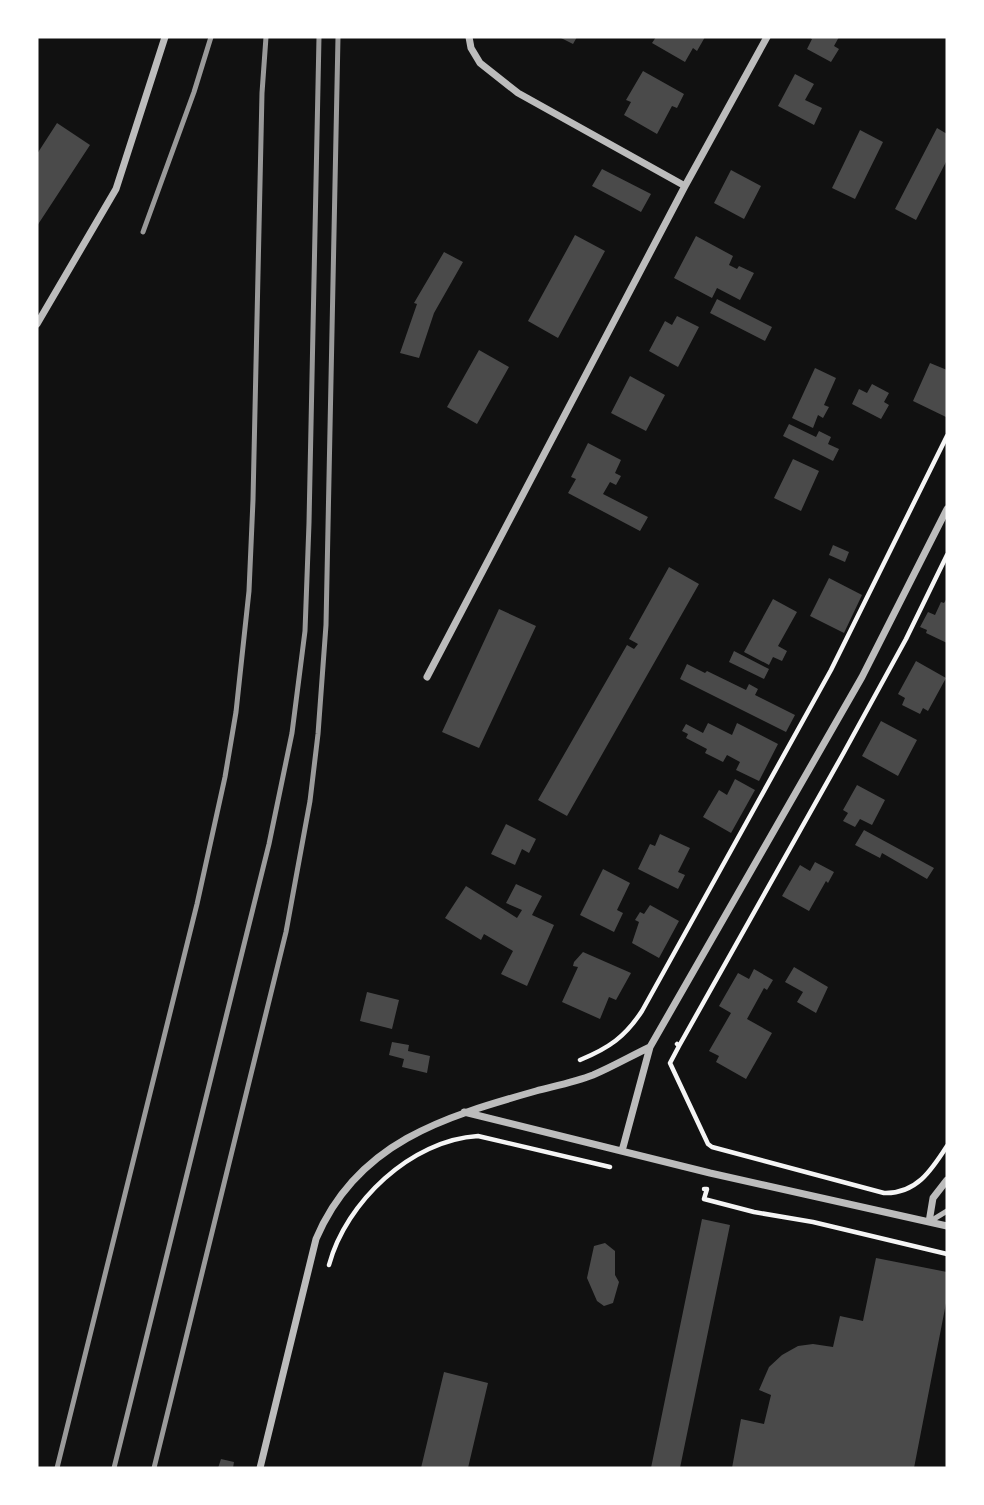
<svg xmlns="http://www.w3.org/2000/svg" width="984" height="1505" viewBox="0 0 984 1505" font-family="'Titillium Web',sans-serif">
	<rect width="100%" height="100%" fill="#111"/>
	<path fill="#4a4a4a" d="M559 37H577L573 44Z
		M656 37H705L697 51 693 48 685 62 652 43Z
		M809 37H839L834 46 839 49 831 62 807 49 812 39Z
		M643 71 684 94 677 108 672 106 657 134 624 115 631 102 626 100Z
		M795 74 814 84 805 100 822 108 814 125 778 106Z
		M57 123 90 145 37 226V154Z
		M937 128 947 134V160L916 220 895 209Z
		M860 130 883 142 855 199 832 188Z
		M602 169 651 194 641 212 592 186Z
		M731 170 761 186 744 219 714 203Z
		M575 235 605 251 558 338 528 321Z
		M696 236 733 256 729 265 737 269 739 266 754 273 740 300 717 288 712 298 674 278Z
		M444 252 463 262 434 313 419 358 400 353 417 304 414 303Z
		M717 299 772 327 765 341 710 313Z
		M677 316 699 327 678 367 649 351 665 321 672 325Z
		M479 350 509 367 477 424 447 407Z
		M930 363 947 370 946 417 913 401Z
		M815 368 836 378 824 405 829 407 823 418 818 415 813 428 792 418Z
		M630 376 665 395 646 431 611 413Z
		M872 384 889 393 884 402 889 405 881 419 852 404 859 389 867 393Z
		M789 424 816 437 819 431 831 437 828 444 839 449 833 461 783 436Z
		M588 443 621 460 615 473 621 476 616 485 610 482 603 494 648 517 640 531 568 493 576 479 571 477Z
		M793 459 819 471 801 511 774 498Z
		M833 545 849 552 845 562 829 555Z
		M669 567 699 584 567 816 538 800 627 645 634 649 638 644 629 639Z
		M829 578 862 595 844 633 810 616Z
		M947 598V643L926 633 927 630 920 627 928 612 935 615 941 602 944 603Z
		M773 599 797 612 778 646 787 651 782 661 773 657 769 665 744 652Z
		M499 609 536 626 479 748 442 732Z
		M734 651 769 669 764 679 729 662Z
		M916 661 946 678 928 711 923 708 920 714 902 705 905 698 898 694Z
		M687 664 705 673 707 671 746 690 749 684 758 689 755 695 795 715 786 732 680 679Z
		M881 721 917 740 898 776 862 756Z
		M708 723 732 735 737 723 778 744 759 781 736 770 740 762 727 755 723 762 705 753 707 749 686 738 688 734 682 731 686 724 703 733Z
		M735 779 755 790 731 833 703 817 719 790 727 795Z
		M857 785 885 800 872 825 860 819 855 827 843 821 848 813 843 810Z
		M506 824 536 839 529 853 522 849 515 865 491 854Z
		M864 830 934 868 927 879 882 853 880 858 855 845Z
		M660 834 690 848 678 872 685 875 678 889 638 869 650 844 655 846Z
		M815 862 834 872 828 883 826 881 809 911 782 896 800 865 810 871Z
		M603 869 630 883 617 910 623 913 614 932 580 915Z
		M516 884 542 896 532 915 554 925 527 986 501 974 513 951 484 934 481 940 445 918 466 886 517 918 522 910 506 903Z
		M650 905 679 921 659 958 632 943 639 922 635 920 640 912 644 914Z
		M583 952 631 973 616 1000 609 997 600 1019 562 1002 578 967 573 966 574 962Z
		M794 967 828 987 816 1013 797 1002 803 992 785 982Z
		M754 969 773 980 767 990 764 988 747 1019 772 1033 746 1079 716 1062 719 1056 709 1051 731 1013 719 1006 738 973 749 979Z
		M367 992 399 1000 392 1029 360 1021Z
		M392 1042 409 1045 408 1051 430 1056 427 1073 402 1067 404 1059 389 1055Z
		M702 1219 730 1225 680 1468H651Z
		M605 1243 615 1251V1275L619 1282 613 1303 604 1306 597 1301 587 1278 594 1246Z
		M876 1258 947 1272V1298L914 1468H732L741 1419 764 1424 771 1395 759 1390 769 1367 782 1355 798 1346 813 1344 833 1347 840 1316 863 1321Z
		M444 1372 488 1383 468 1468H421Z
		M221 1459 234 1462 233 1468H218Z"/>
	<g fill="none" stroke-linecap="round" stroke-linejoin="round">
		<path stroke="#f5f5f5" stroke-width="4.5" d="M677 1044 679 1046 670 1063 708 1144 712 1147 884 1193C916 1194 931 1171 947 1146
			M679 1046 843 754 906 639 947 555
			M580 1060C609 1048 625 1037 642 1011L831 670 947 436
			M704 1189H707L704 1199 754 1212 813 1222 947 1254
			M329 1265C346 1202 411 1140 478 1136L610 1167"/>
		<path stroke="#bcbcbc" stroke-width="5" d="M929 1222 947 1211"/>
		<path stroke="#bcbcbc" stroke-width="7" d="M469 37 471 48 480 63 518 93 685 186
			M37 324 116 189 165 37
			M427 677 685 186 767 37
			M464 1112 710 1173 947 1226
			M622 1151 650 1047 862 677 947 509
			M929 1222 933 1198 947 1180
			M260 1468 316 1239C357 1142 444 1117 536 1091 555 1086 575 1082 593 1075 612 1067 631 1056 650 1047"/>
		<path stroke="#9a9a9a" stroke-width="5" d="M143 232 194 92 211 37
			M57 1468 197 904 225 777 236 712 249 591 253 500 262 93 266 37
			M114 1468 269 844 292 733 305 631 309 523 319 37
			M154 1468 286 932 310 801 318 734 326 625 338 37"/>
	</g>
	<rect width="984" height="1505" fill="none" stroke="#ffffff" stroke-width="77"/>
</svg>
